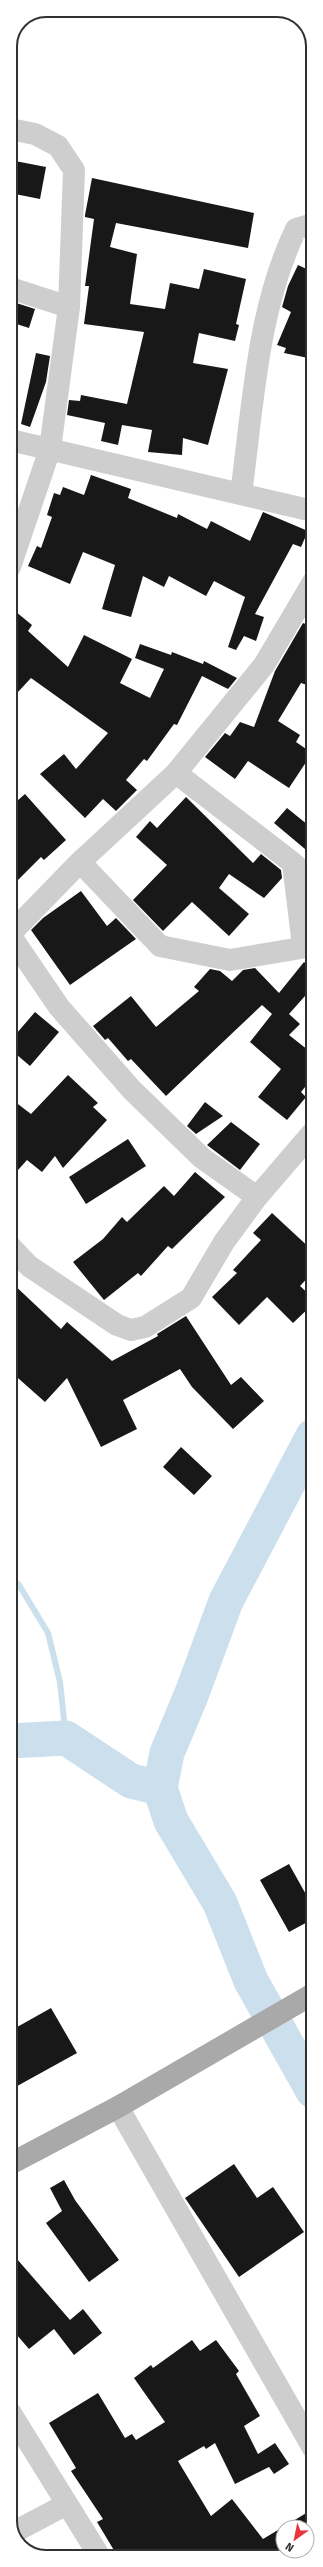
<svg xmlns="http://www.w3.org/2000/svg" width="323" height="2567" viewBox="0 0 323 2567" font-family="'Fira Sans',sans-serif">
	<rect width="100%" height="100%" fill="#fff"/>
	<g fill="none" stroke-linecap="round" stroke-linejoin="round">
		<path stroke="#ccdfed" stroke-width="6" d="M10 1577 19 1585 48 1633 60 1682 66 1738"/>
		<path stroke="#ccdfed" stroke-width="35" d="M313 1436 226 1601 192 1693 167 1753 160 1788 171 1821 220 1903 251 1981 313 2091
			M10 1741 66 1738 131 1781 160 1788"/>
	</g>
	<path fill="#181818" d="M10 160 46 167 40 199 10 193Z
		M92 178 254 213 248 248 116 223 110 247 137 254 130 304 165 309 170 283 199 289 204 269 246 279 236 324 239 325 235 341 199 333 193 363 228 369 208 445 183 438 182 455 148 452 152 430 122 425 118 445 101 441 105 423 67 415 69 400 80 401 81 395 127 404 144 332 84 324 89 286H85L94 219 85 217V215Z
		M298 265 313 272V359L284 353 286 348 277 345 291 312 282 307 288 286Z
		M10 301 35 309 29 328 10 322Z
		M36 353 50 356 46 382 30 427 21 424Z
		M91 475 131 489 128 498 177 518 178 514 207 529 211 521 250 541 263 512 308 531 301 547 293 544 255 614 264 617 256 641 244 636 236 650 228 647 245 597 214 581 206 596 169 576 164 587 143 576 131 617 102 609 115 565 83 552 70 584 28 566 37 546 41 548 52 517 47 515 54 493 60 495 63 487 84 495Z
		M10 607 32 625 28 631 68 667 84 635 132 659 120 683 150 698 164 669 135 658 140 644 171 655 172 652 203 664 204 661 237 678 228 689 202 676 177 725 174 724 147 761 144 759 126 780 137 790 116 811 103 799 85 818 40 774 64 754 76 769 108 733 31 678 18 692 10 685Z
		M303 623 313 627V687L301 683 278 721 300 735 296 742 312 753 289 788 248 761 235 779 205 757 225 733 230 736 240 722 254 727 275 671Z
		M25 794 66 840 44 860 41 857 10 888V807Z
		M186 797 253 863 261 854 281 870 282 878 264 898 229 874 219 888 249 914 229 936 192 902 163 931 133 900 167 865 136 837 150 821 157 828Z
		M287 808 313 829V840L305 849 274 823Z
		M81 891 107 926 116 918 136 939 70 985 31 930 43 918Z
		M304 962 313 969V987L289 1014 300 1024 289 1035 313 1054V1077L301 1092 306 1097 287 1120 258 1097 281 1069 250 1042 272 1014 262 1005 166 1096 131 1059 128 1061 108 1038 105 1040 93 1026 131 996 156 1027 199 991 194 987 210 969 220 971 232 981 243 970 255 968 279 993Z
		M35 1012 59 1032 30 1066 10 1049V1041Z
		M68 1075 98 1103 93 1107 107 1120 63 1168 55 1156 42 1172 27 1160 10 1179V1098L31 1114Z
		M205 1102 223 1116 196 1134 187 1126Z
		M231 1122 260 1144 240 1170 207 1145Z
		M128 1139 146 1166 86 1204 69 1177Z
		M195 1172 225 1197 172 1249 168 1246 141 1276 138 1273 104 1300 73 1262 103 1239 122 1217 127 1222 164 1186 174 1196Z
		M272 1213 313 1251V1272L300 1286 313 1298V1304L293 1323 267 1297 239 1325 212 1297 237 1273 233 1270 261 1240 253 1233Z
		M10 1281 61 1329 67 1322 112 1361 158 1336 157 1334 186 1316 231 1385 241 1377 264 1401 233 1429 192 1387 180 1369 123 1400 137 1429 101 1447 67 1378 45 1402 10 1371Z
		M181 1447 212 1476 194 1495 163 1467Z
		M289 1864 313 1907V1919L289 1932 260 1880Z
		M51 2008 77 2053 10 2090V2031Z
		M234 2164 257 2198 273 2187 304 2232 239 2277 185 2198Z
		M64 2180 75 2200 119 2260 89 2282 46 2223 62 2211 50 2188Z
		M10 2251 70 2320 83 2309 102 2333 74 2355 54 2329 29 2349 10 2327Z
		M192 2340 200 2351 216 2340 239 2371 236 2374 260 2416 244 2426 258 2454 275 2443 289 2464 274 2474 269 2467 235 2484 215 2443 206 2449 204 2446 178 2461 211 2516 232 2499 263 2539 313 2509V2521L307 2537V2527H283V2551H292L280 2557H118L97 2522 103 2519 71 2471 76 2468 49 2423 98 2393 125 2438 132 2434 136 2440 165 2422 134 2378 151 2365 153 2368Z"/>
	<g fill="none" stroke-linecap="round" stroke-linejoin="round">
		<path stroke="#cecece" stroke-width="22" d="M10 129 35 134 58 146 74 170 69 307 50 449 10 567
			M10 288 69 307
			M10 440 313 511
			M241 494C253 406 257 310 296 229L313 224
			M176 773 293 863 313 882
			M80 862 160 946 230 960 313 946
			M293 863 303 946
			M10 934 80 862 176 773 264 665 313 582
			M10 935 59 1007 132 1090 202 1158 257 1197
			M10 1246 29 1266 117 1325 131 1330 145 1327 191 1298 224 1242 257 1197 313 1132
			M118 2107 313 2448
			M10 2412 100 2557
			M14 2532 67 2504"/>
		<path stroke="#a9a9a9" stroke-width="22" d="M10 2164 118 2107 313 1994"/>
	</g>
	<path d="M0 0H323V2567H0ZM46 17H277A29 29 0 0 1 306 46V2521A29 29 0 0 1 277 2550H46A29 29 0 0 1 17 2521V46A29 29 0 0 1 46 17Z" fill="#fff" fill-rule="evenodd"/>
	<path fill="none" stroke="#313131" stroke-width="2" d="M46 17H277A29 29 0 0 1 306 46V2521A29 29 0 0 1 277 2550H46A29 29 0 0 1 17 2521V46A29 29 0 0 1 46 17Z"/>
	<g transform="translate(295 2539) rotate(213)"><circle r="19" fill="#ffffff" stroke="#adadad"/>
	<path d="M0-3L7 15L0 10L-7 15Z" fill="#e5373c"/>
	<text y="-6" font-size="11" font-weight="bold" text-anchor="middle" fill="#313131">N</text>
	</g>
</svg>
